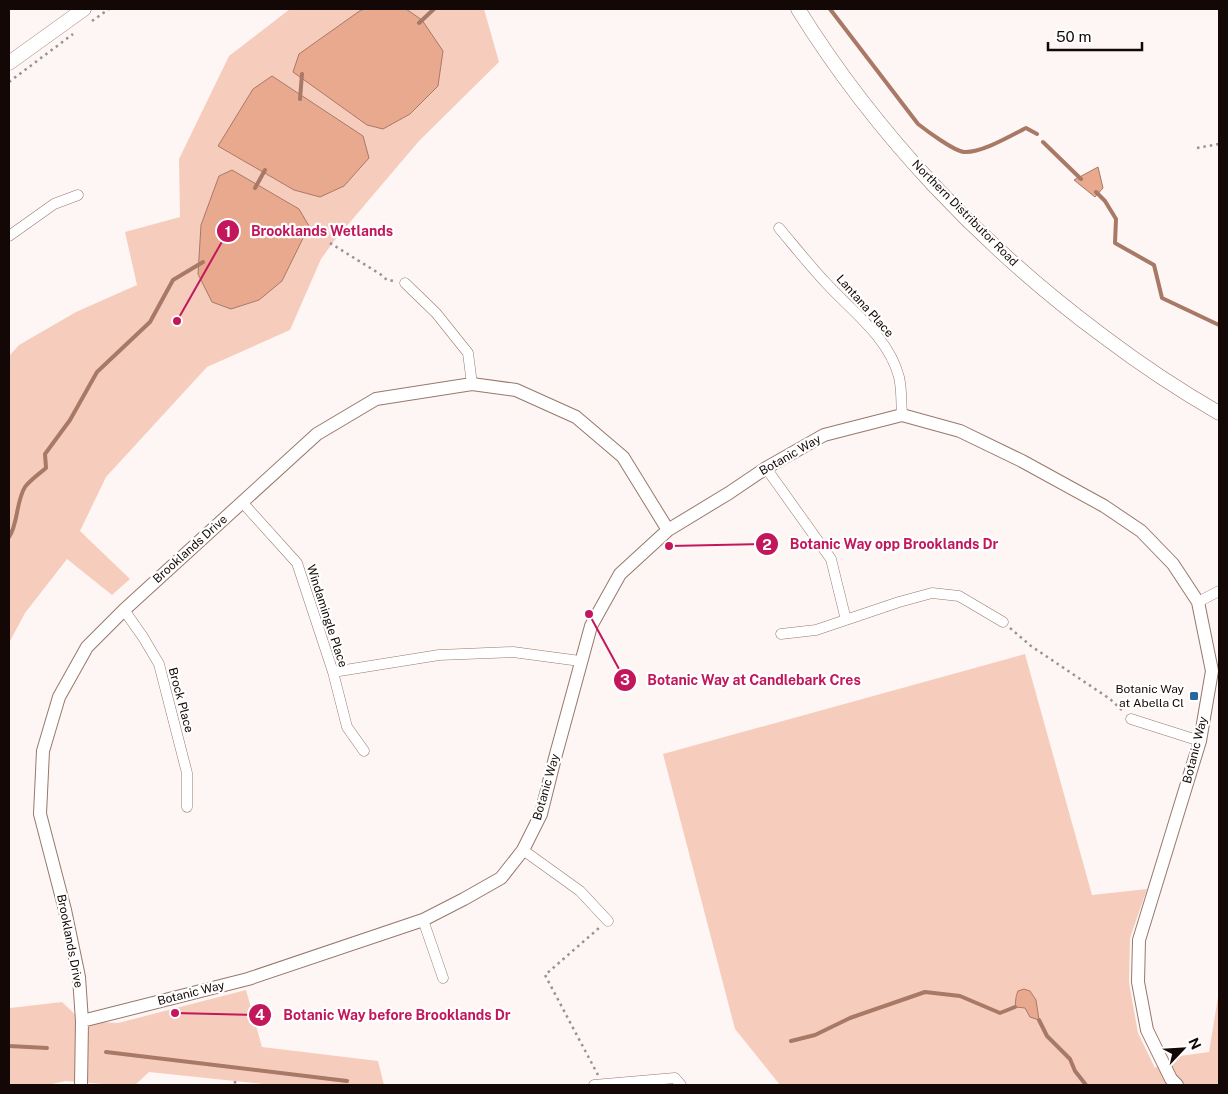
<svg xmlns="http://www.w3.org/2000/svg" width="1228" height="1094" viewBox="0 0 1228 1094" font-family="'Public Sans',sans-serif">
	<rect width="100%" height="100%" fill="#fef6f4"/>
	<path fill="#f6cdbc" d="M290 9H484L499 62 419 141 334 241 321 259 290 330 207 367 106 477 80 531 130 579 112 595 67 559 25 613 9 643V356L19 345 76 312 137 285 125 232 180 217 179 159 229 56Z
		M1025 654 1092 895 1147 889 1130 938 1129 983 1138 1033 1155 1068 1172 1057 1209 1052 1219 991V1085H780L735 1029 663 754Z
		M246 990 262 1047 378 1061 384 1085H272L149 1072 135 1085H115L65 1081 48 1085H9V1003L10 1008 62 1002 82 1021 118 1023Z"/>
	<path fill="#e8a98f" stroke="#a87966" d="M368 9H406L422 20 443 51 438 86 410 114 383 129 367 125 293 72 299 54 361 10Z
		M272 76 363 136 369 158 344 186 320 197 294 190 218 146 253 89Z
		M1098 167 1103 188 1095 197 1074 180Z
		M232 170 299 209 309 226 282 281 259 300 231 309 212 302 198 274 201 225 219 176Z
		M1024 989 1030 991 1036 1000 1039 1020 1030 1017 1025 1008 1015 1007C1016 1001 1015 998 1018 991Z"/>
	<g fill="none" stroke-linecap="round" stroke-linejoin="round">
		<path stroke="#a87966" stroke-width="4" d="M830 9 918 124C927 131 954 151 964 152 982 153 1010 136 1026 128L1037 134
			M419 23 434 9
			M300 99 302 74
			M1043 142 1081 179
			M255 188 265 170
			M1096 192 1105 201 1116 219 1115 243 1154 265 1162 298 1219 325
			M9 537C18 525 16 501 25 487 29 481 40 473 46 468L45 454 70 420 97 372 150 322 173 280 203 262
			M1039 1020 1047 1036 1070 1059 1075 1071 1086 1085
			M791 1041 815 1035 850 1018 925 992 960 996 1000 1013 1015 1007
			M9 1046 47 1048
			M106 1052 347 1081"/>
		<g stroke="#97786c" stroke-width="11">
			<path id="minor" d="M779 228C795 247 810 266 827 284 853 312 889 338 899 377 902 390 901 402 902 415
				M9 236 54 204 78 195
				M405 283 436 313 468 353 472 384
				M766 468 831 559 846 620
				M242 502 297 563 333 672 347 727 364 751
				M1198 602 1219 591
				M124 610 143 637 159 664 187 773V807
				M781 634 816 630 899 602 932 593 959 596 1003 622
				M333 672 439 655 513 652 580 661
				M1131 719 1200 741
				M523 850 580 891 608 921
				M423 920 443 978
				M594 1085 675 1078 681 1085"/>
		</g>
		<g stroke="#97786c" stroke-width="14">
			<path id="tertiary" d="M82 1021 248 979 423 920 464 899 501 878 523 850 541 814 555 758 591 626 620 574 668 530 729 493 766 468 824 435 902 415 960 431 1022 461 1104 506 1141 531 1173 564 1198 602 1212 671 1200 741 1139 940 1138 982 1147 1030 1171 1079 1177 1085
				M81 1085 82 1021 79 977 65 910 40 814 43 751 59 697 87 647 124 610 317 434 376 399 472 384 516 390 576 417 623 457 668 530"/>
		</g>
		<g stroke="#97786c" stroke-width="15">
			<path id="secondary" d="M798 9C877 136 983 247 1103 336 1140 364 1179 390 1219 413
				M9 63 84 9"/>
		</g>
		<path stroke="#9b928f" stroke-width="2.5" stroke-dasharray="2.5 4" stroke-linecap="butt" d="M92 21 109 9
			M9 82 73 34
			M1197 148 1219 144
			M330 243 380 274 387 280 395 281
			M1010 628 1031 646 1110 699 1124 712
			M598 1075 545 975 599 928
			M235 1081V1085"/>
		<use href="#minor" stroke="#fff" stroke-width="10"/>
		<use href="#tertiary" stroke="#fff" stroke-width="12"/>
		<use href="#secondary" stroke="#fff" stroke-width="14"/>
	</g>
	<rect fill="#29679e" stroke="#fff" stroke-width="2" x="1189" y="691" width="10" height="10" rx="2.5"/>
	<g text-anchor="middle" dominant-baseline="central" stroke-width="4.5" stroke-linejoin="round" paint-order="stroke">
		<g font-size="12" fill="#130805" stroke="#fff">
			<text transform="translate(965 213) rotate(45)">Northern Distributor Road</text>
			<text transform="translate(865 306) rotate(48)">Lantana Place</text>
			<text transform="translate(790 455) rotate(-30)">Botanic Way</text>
			<text transform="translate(190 549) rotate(-42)">Brooklands Drive</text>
			<text transform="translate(327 616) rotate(72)">Windamingle Place</text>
			<text transform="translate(181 700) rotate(75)">Brock Place</text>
			<text transform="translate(1195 750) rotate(-76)">Botanic Way</text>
			<text transform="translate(546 787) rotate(-74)">Botanic Way</text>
			<text transform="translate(70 941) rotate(79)">Brooklands Drive</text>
			<text transform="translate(191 993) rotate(-14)">Botanic Way</text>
		</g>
		<g font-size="12" fill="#130805" stroke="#fff" text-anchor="end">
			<text x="1184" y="689">Botanic Way<tspan x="1184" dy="14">at Abella Cl</tspan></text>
		</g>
	</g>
	<path fill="none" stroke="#c2185b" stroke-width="2" d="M177 321L228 231M669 546L767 544M589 614L625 680M175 1013L260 1015"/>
	<g fill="#c2185b" stroke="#fff" stroke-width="2">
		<circle cx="177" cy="321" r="5"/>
		<circle cx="669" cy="546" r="5"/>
		<circle cx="589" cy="614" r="5"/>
		<circle cx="175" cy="1013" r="5"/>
		<circle cx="228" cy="231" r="12"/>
		<circle cx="767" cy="544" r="12"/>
		<circle cx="625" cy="680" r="12"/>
		<circle cx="260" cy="1015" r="12"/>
	</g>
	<g font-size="15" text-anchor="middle" font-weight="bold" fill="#fff">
		<text x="228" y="237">1</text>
		<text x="767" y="550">2</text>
		<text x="625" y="685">3</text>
		<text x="260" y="1020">4</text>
	</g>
	<g font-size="14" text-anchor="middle" font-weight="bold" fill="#c2185b" stroke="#fff" stroke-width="4.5" stroke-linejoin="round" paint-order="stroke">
		<text x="322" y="236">Brooklands Wetlands</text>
		<text x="894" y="549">Botanic Way opp Brooklands Dr</text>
		<text x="754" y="685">Botanic Way at Candlebark Cres</text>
		<text x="397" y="1020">Botanic Way before Brooklands Dr</text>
	</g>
	<rect width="1228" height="1094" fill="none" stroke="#130805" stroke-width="20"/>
	<g transform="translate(1183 1049) rotate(65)" stroke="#ffffff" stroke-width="4" paint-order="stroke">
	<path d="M0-4L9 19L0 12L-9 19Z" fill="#130805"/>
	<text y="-8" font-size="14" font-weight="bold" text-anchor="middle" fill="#130805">N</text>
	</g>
	<path d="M1048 42v8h94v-8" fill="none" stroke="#130805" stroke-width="2.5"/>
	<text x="1056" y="42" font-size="15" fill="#130805" stroke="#ffffff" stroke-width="4" paint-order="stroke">50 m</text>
</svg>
